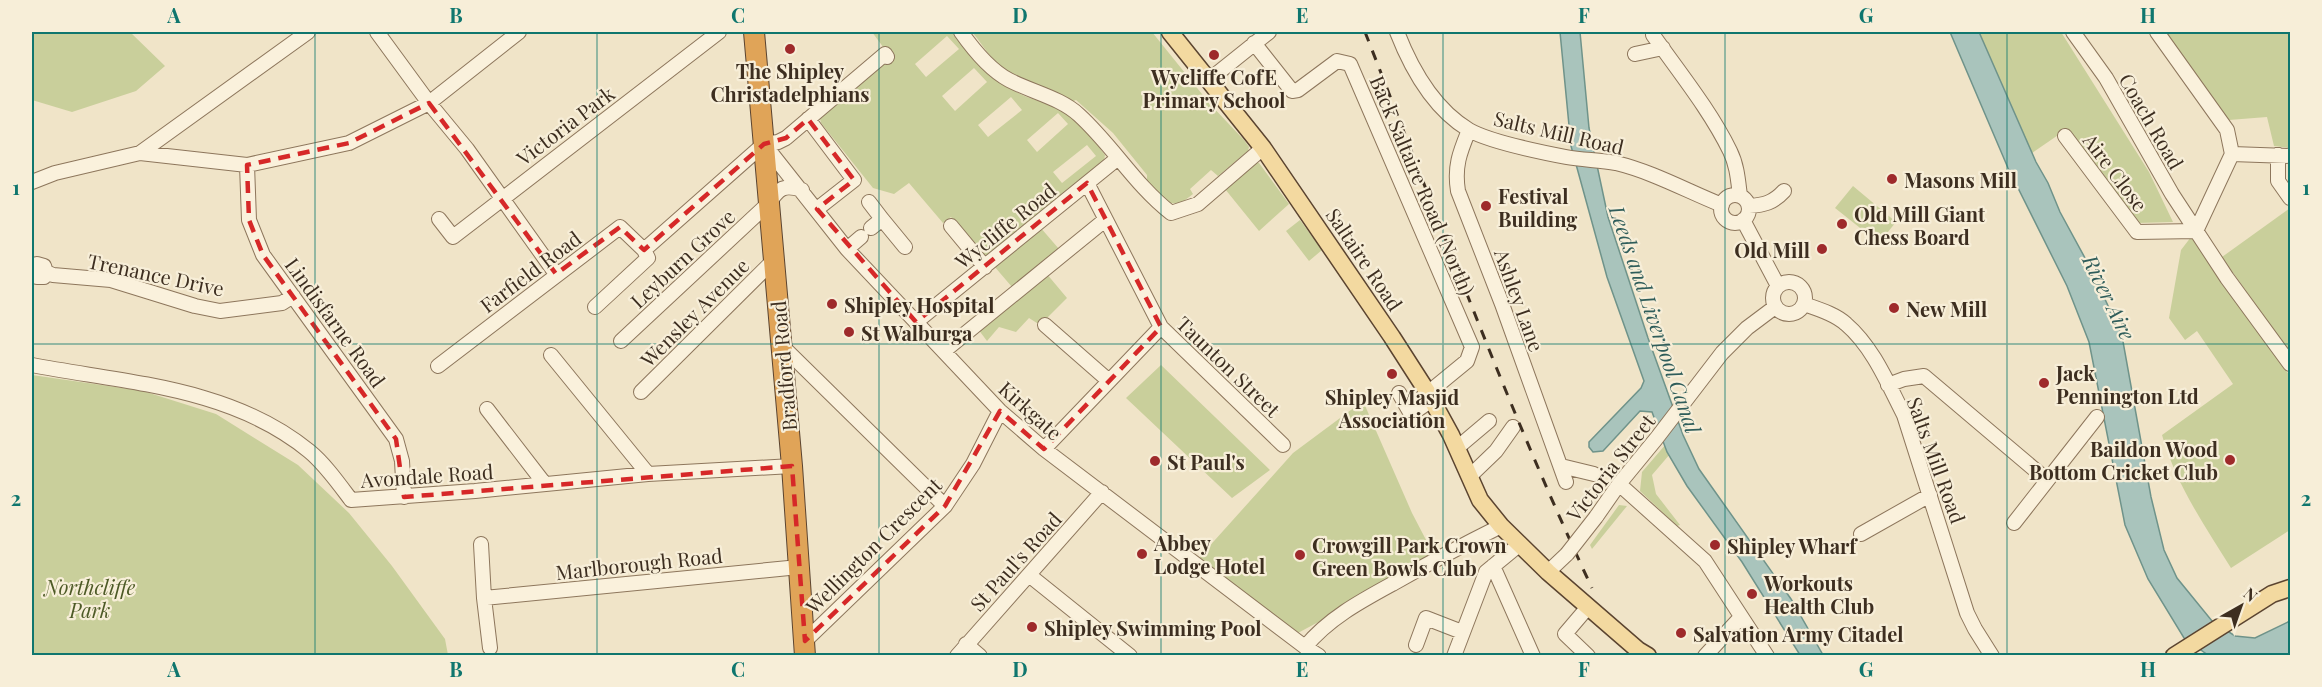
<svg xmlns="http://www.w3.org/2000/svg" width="2322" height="687" viewBox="0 0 2322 687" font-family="'Playfair Display',serif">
	<rect width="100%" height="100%" fill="#f0e4c8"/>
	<path fill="#c9cf9b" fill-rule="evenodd" d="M32 32H130L165 66 136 91 72 112 32 100Z
		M872 32H953C971 52 989 76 1013 90 1027 99 1041 101 1056 106 1078 115 1091 137 1105 155L1104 161 985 259 951 217 943 223 909 183 894 194 873 188 821 123 819 115 889 55ZM947 36 959 49 926 77 915 64ZM974 68 987 82 955 111 942 96ZM1011 97 1022 110 988 137 978 125ZM1058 113 1068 124 1037 152 1027 140ZM1087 145 1096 156 1062 183 1053 172Z
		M972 32H1152L1210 104 1244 140 1249 147 1248 151 1218 176 1211 170 1190 189 1193 194 1180 204 1163 202 1147 184V175L1113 133 1076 100 1071 102C1044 90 1013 80 992 58 985 50 979 40 972 32Z
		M1979 32H2061L2149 172 2173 222 2137 223 2064 131 2032 153Z
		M2162 32H2290V148L2274 146 2267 117 2229 120Z
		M1255 163H1259L1289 204 1259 231 1225 189Z
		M1853 186 1896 222 1879 243 1835 208Z
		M2290 208V353L2222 257Z
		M1300 220 1322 250 1309 261 1286 231Z
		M1040 227 1059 249 1012 287 994 266Z
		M2191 237 2290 376V530L2231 568C2204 525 2176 484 2162 435L2233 384 2197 331 2185 340 2169 318 2181 250Z
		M1046 273 1067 298 1040 325 1029 318 1016 332 999 327 987 341 978 329Z
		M1161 365 1270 470 1232 498 1126 398Z
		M32 375 143 391 216 414 298 465 349 513 392 566 445 639 448 655H32Z
		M1363 401 1412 513 1436 559 1296 634 1197 560 1293 453Z
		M1666 444 1670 454 1652 475 1656 494 1680 525 1677 526 1640 491 1642 472Z
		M1619 505 1627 506 1592 549 1590 545Z"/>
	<path fill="#a9c4bc" stroke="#6f938a" stroke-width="1.5" d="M1560 32H1580L1589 128 1608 217 1648 338 1683 435 1699 469 1791 599 1823 655H1800L1742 562 1687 486 1667 452 1652 412 1640 411 1603 451 1593 452 1589 447V442L1641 388 1644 381 1607 277 1571 146Z
		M1950 32H1979L2036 162 2048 183 2060 212 2091 269 2122 336 2151 497 2164 550 2177 578 2212 621 2235 636 2255 638 2290 621V655H2208L2184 638 2148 579 2125 525 2089 342 2067 286 2008 168Z"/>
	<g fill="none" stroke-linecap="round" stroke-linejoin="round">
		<g stroke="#8d765c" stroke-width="16">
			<path id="minor" d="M377 32 429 103 467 149 556 274
				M961 32C973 49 990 70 1009 80 1032 92 1061 98 1079 115 1113 146 1135 185 1171 213L1198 204 1263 148
				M1397 32C1411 68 1434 109 1469 130 1490 142 1540 152 1566 157 1582 160 1599 160 1616 163 1653 172 1687 191 1722 205
				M2073 32 2106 78 2172 194 2227 278 2290 364
				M2157 32 2227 130 2232 154 2196 231
				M1653 35C1679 72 1710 110 1730 151 1737 165 1738 180 1740 196
				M1254 43 1292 91 1298 90 1337 61 1350 64 1472 347 1467 361 1428 393
				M1635 54 1663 48
				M1209 80 1269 32
				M808 119 854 180 817 209
				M1469 130C1460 152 1454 166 1458 191L1502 304 1566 482
				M2065 136 2137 232 2196 231
				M764 144 847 249 1000 411 1044 449 1305 647 1319 656
				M764 144 778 142 786 138 885 54 887 57
				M140 153 308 32
				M2232 154 2290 156
				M2278 155V181L2290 198
				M247 165 249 220 263 255 396 439 402 461 404 497
				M32 182 55 173 140 153 247 165 349 143 429 103 519 32
				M1087 183 1161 327 1283 445
				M1721 209a14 14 0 1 1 28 0a14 14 0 1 1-28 0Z
				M869 202 882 219 871 228
				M1749 206C1764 205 1773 203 1784 191
				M439 219 453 237 719 32
				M882 219 905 247
				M1743 220 1778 286
				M951 226 985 267
				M847 249 861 237
				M46 272 44 277H37L32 269 37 264 44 266 46 272 53 275 111 280 195 306 220 311 282 303 293 296
				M1773 298a16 16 0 1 1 32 0a16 16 0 1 1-32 0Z
				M1804 304C1818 309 1835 314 1846 324 1873 347 1888 384 1904 415L1967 613 1975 629 1992 656
				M595 307 648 258 644 250 764 144
				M916 322 1118 158
				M1045 325 1109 381
				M621 341 769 203C779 188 784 184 802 190
				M781 345 945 506
				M944 351 1105 220
				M551 355 648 474
				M32 365C126 383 231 387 309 451 325 464 339 484 351 500L475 491 648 474 792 466
				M438 366 620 227 644 250
				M1888 385 1904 379 1924 376 2047 480
				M641 392 774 260
				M1399 393 1411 414 1432 400
				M487 409 544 483
				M1457 448 1489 421
				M1044 449 1161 327
				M1561 466 1594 474
				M1470 476 1496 451 1513 427
				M1619 484 1705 561 1767 656
				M1596 517 1619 484 1656 439 1722 353 1747 328 1775 307
				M2014 523 2097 417
				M1861 534 1930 495
				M481 544 484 598 490 648
				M1493 566 1533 656
				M1548 572 1567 554
				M1029 575 1130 656
				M484 598 799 567
				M805 641 945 506 973 464 1000 411
				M966 644 980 656
				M1416 645 1426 618 1462 632
				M1305 647C1329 618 1361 601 1394 583 1429 563 1465 544 1501 526
				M957 656 1102 492
				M1454 656 1486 572 1520 544
				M1588 656 1565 634 1588 607
				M1705 656 1741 617"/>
		</g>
		<g stroke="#5b4430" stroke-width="19">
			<path id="major" d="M1170 32 1263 148 1392 337 1428 393 1451 435 1480 500 1501 526 1548 572 1638 650 1648 656
				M2174 656 2272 594 2290 588"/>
		</g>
		<g stroke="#5b4430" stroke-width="22">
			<path id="highway" d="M754 32 792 466 805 656"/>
		</g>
		<use href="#minor" stroke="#faf1dc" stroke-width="14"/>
		<use href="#major" stroke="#f3d9a0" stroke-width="16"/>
		<use href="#highway" stroke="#e0a458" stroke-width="20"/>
		<path stroke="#3d2e20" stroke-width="3" stroke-dasharray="10 10" stroke-linecap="butt" d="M1365 32C1438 218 1507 407 1592 588"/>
		<g stroke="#8d765c" stroke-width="16" stroke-linecap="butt">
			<path id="minor-bridge" d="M1567 554 1596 517"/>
		</g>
		<use href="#minor-bridge" stroke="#faf1dc" stroke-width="14"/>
	</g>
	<path fill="none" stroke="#d62828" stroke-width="4.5" stroke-dasharray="12 8" stroke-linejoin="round" d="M429 103 556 274 620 227 644 250 764 144 786 138 808 119 854 180 817 209 916 322 1087 183 1161 327 1044 449 1000 411 945 506 805 641 792 466 404 497 396 439 263 255 249 220 247 165 349 143Z"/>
	<path fill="none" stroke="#0f766e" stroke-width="1.5" stroke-opacity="0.55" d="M315 32V656M597 32V656M879 32V656M1161 32V656M1443 32V656M1725 32V656M2007 32V656M32 344H2290"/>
	<g fill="#9e2a2b" stroke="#f7eed8" stroke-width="2">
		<circle cx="790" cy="49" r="6"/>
		<circle cx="1214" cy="55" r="6"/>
		<circle cx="1892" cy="179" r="6"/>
		<circle cx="1486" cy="206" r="6"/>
		<circle cx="1842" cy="224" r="6"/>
		<circle cx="1822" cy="249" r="6"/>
		<circle cx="832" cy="304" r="6"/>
		<circle cx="1894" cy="308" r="6"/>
		<circle cx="849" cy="332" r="6"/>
		<circle cx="1392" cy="374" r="6"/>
		<circle cx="2044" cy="383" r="6"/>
		<circle cx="2230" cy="460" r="6"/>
		<circle cx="1155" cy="461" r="6"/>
		<circle cx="1715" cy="545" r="6"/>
		<circle cx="1142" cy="554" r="6"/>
		<circle cx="1300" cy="555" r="6"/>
		<circle cx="1752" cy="594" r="6"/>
		<circle cx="1032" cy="627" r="6"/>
		<circle cx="1681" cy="633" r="6"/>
	</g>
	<g text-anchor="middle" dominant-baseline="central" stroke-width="4.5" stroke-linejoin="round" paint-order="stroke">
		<g font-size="20" font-weight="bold" fill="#3d2e20" stroke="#f7eed8" text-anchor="start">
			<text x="790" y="70" text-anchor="middle">The Shipley<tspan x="790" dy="23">Christadelphians</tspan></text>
			<text x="1214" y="76" text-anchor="middle">Wycliffe CofE<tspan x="1214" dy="23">Primary School</tspan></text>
			<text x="1904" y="179">Masons Mill</text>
			<text x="1498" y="195">Festival<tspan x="1498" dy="23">Building</tspan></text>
			<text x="1854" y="213">Old Mill Giant<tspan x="1854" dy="23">Chess Board</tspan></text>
			<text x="1810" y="249" text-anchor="end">Old Mill</text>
			<text x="844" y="304">Shipley Hospital</text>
			<text x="1906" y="308">New Mill</text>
			<text x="861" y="332">St Walburga</text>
			<text x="2056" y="372">Jack<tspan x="2056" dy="23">Pennington Ltd</tspan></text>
			<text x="1392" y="396" text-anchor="middle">Shipley Masjid<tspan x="1392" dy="23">Association</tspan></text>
			<text x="2218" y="448" text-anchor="end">Baildon Wood<tspan x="2218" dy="23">Bottom Cricket Club</tspan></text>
			<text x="1167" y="461">St Paul's</text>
			<text x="1154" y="542">Abbey<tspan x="1154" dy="23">Lodge Hotel</tspan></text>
			<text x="1312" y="544">Crowgill Park Crown<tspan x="1312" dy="23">Green Bowls Club</tspan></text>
			<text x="1727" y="545">Shipley Wharf</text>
			<text x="1764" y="582">Workouts<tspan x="1764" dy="23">Health Club</tspan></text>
			<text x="1044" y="627">Shipley Swimming Pool</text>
			<text x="1693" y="633">Salvation Army Citadel</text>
		</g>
		<g font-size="20" fill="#3d2e20" stroke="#f7eed8">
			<text transform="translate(2152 121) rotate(60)">Coach Road</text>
			<text transform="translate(565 125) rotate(-37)">Victoria Park</text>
			<text transform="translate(1559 132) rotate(13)">Salts Mill Road</text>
			<text transform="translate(2116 172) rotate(53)">Aire Close</text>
			<text transform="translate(1423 185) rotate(67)">Back Saltaire Road (North)</text>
			<text transform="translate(1005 225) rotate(-39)">Wycliffe Road</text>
			<text transform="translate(682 258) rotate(-43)">Leyburn Grove</text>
			<text transform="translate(1365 259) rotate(56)">Saltaire Road</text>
			<text transform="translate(530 271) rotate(-37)">Farfield Road</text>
			<text transform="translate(156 274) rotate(12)">Trenance Drive</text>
			<text transform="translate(1520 300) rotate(70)">Ashley Lane</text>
			<text transform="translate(694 312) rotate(-45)">Wensley Avenue</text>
			<text transform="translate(336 322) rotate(54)">Lindisfarne Road</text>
			<text transform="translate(783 366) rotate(-95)">Bradford Road</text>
			<text transform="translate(1229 366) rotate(44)">Taunton Street</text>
			<text transform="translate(1031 410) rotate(42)">Kirkgate</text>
			<text transform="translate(1937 460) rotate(70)">Salts Mill Road</text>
			<text transform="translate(1610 467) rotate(-52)">Victoria Street</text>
			<text transform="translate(427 475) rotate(-4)">Avondale Road</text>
			<text transform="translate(873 545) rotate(-45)">Wellington Crescent</text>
			<text transform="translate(1015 561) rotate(-48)">St Paul's Road</text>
			<text transform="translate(639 563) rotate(-6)">Marlborough Road</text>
		</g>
		<g font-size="20" font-style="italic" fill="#4d5a26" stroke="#f7eed8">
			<text x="90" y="586">Northcliffe<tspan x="90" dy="23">Park</tspan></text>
		</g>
		<g font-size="21" font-style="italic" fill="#2f5d5a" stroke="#f7eed8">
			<text transform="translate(2110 297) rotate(64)">River Aire</text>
			<text transform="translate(1656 319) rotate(71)">Leeds and Liverpool Canal</text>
		</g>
	</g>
	<rect width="2322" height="687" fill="none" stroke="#f7eed8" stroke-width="66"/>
	<g transform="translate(2241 606) rotate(40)" stroke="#f7eed8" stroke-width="4.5" paint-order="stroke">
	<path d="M0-4.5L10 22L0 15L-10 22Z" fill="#3d2e20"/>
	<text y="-9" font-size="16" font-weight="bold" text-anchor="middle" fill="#3d2e20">N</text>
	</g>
	<rect x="33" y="33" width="2256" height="621" fill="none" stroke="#0f766e" stroke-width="2"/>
	<g font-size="20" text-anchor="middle" font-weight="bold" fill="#0f766e">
		<text x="174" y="23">A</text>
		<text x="456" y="23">B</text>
		<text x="738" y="23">C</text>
		<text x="1020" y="23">D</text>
		<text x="1302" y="23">E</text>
		<text x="1584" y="23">F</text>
		<text x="1866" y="23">G</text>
		<text x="2148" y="23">H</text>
		<text x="16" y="195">1</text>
		<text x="2306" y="195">1</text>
		<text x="16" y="506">2</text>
		<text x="2306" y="506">2</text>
		<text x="174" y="677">A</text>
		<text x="456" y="677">B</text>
		<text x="738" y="677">C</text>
		<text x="1020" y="677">D</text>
		<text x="1302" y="677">E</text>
		<text x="1584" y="677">F</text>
		<text x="1866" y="677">G</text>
		<text x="2148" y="677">H</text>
	</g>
</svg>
